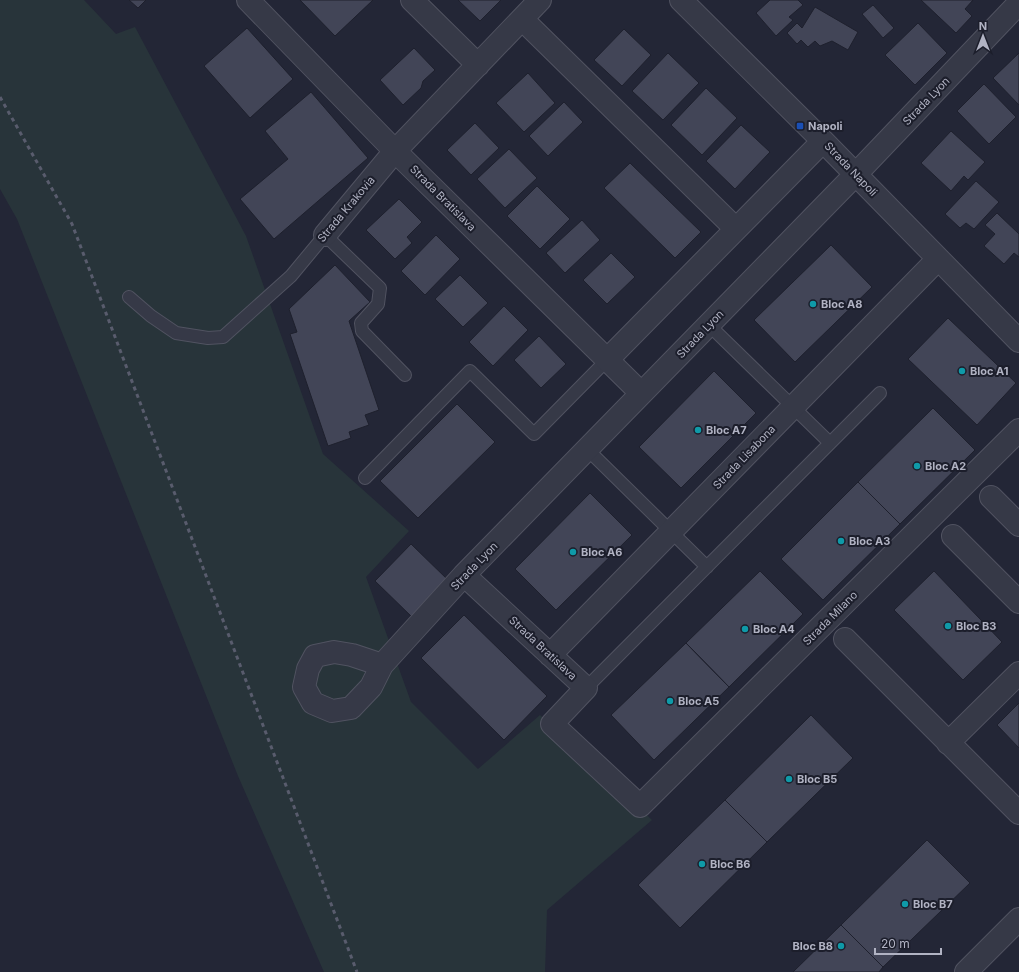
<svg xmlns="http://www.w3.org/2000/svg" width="1019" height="972" viewBox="0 0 1019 972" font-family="Inter,sans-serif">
	<rect width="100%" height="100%" fill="#232636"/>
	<path fill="#28343a" d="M0 0H84L116 34 135 27 246 236 323 454 409 531 366 577 411 702 478 769 540 715 652 820 547 910 545 972H324L238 776 17 219 0 189Z"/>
	<path fill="#424557" stroke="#1e202d" d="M129 0H146L138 8Z
		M300 0H373L335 36Z
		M458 0H501L480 21Z
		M770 0H798L803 5 789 17 793 20 776 36 756 13Z
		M921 0H973L965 9 972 16 956 33Z
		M873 5 894 28 883 38 862 14Z
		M815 7 858 32 848 50 832 41 820 46 815 41 808 47 801 40 797 44 787 33 797 23 802 28Z
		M918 23 947 53 915 85 885 55Z
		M247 28 293 79 250 118 204 66Z
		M624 29 651 55 622 86 594 60Z
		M414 48 435 70 423 81 421 88 403 105 380 80Z
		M668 53 699 83 663 120 632 91Z
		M1019 53V105L993 78Z
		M528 73 555 103 524 132 496 103Z
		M984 84 1016 117 989 144 957 111Z
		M706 88 737 118 702 155 671 125Z
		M311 92 368 158 274 239 240 199 288 159 265 131Z
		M564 102 583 122 548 156 529 136Z
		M475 123 499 148 471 175 447 150Z
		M741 125 770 152 735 189 706 161Z
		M951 131 985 162 968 180 964 176 951 191 921 163Z
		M509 149 537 178 505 208 477 179Z
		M630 163 701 232 675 258 604 188Z
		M976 181 999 202 974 229 966 223 960 228 945 214Z
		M537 186 570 219 540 249 507 216Z
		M399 199 422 222 407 237 412 243 395 259 366 230Z
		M997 213 1019 234V257L1014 253 1004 264 984 246 995 234 985 225Z
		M582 220 600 240 565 273 546 253Z
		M436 235 460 259 425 295 401 271Z
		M831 245 872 287 795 362 754 320Z
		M611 253 635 277 607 304 583 280Z
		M335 265 370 302 349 321 379 410 365 415 369 425 349 432 351 438 328 446 290 334 297 332 289 309Z
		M460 275 488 303 463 327 435 299Z
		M504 306 528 330 493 366 469 342Z
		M948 318 1016 383 977 425 908 359Z
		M539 336 566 364 541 388 514 360Z
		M714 371 756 413 681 488 639 447Z
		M457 404 495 442 418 518 380 481Z
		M933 408 975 450 900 524 858 482Z
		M858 482 900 524 823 600 781 559Z
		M590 493 632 535 556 610 515 569Z
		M411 544 448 580 412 617 375 581Z
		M760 571 803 614 729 687 686 643Z
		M934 571 1002 642 963 680 894 610Z
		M464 615 547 696 504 740 421 658Z
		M686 643 729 687 654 760 611 715Z
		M1019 703V748L997 725Z
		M811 715 853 758 767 842 725 800Z
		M725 800 767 842 680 928 638 885Z
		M927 840 970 883 883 967 841 925Z
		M841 925 883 967 879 972H793Z"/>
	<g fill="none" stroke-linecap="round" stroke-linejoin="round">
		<g stroke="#515361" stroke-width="14">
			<path id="service" d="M129 297 151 316 176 333 208 338 223 337 291 276 325 235 380 288 378 304 361 323 362 331 405 375
				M709 325 830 443
				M587 449 707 567
				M365 478 470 371 534 434 607 360
				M586 688 880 393"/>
		</g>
		<g stroke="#515361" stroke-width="24">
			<path id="minor" d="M248 0 395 151 641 393
				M412 0 478 65
				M681 0 823 141 1019 341
				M522 19 736 229
				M325 235 395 151 540 0
				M607 360 823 141
				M991 497 1019 525
				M953 536 1019 602
				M464 575 586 688 552 724 640 806 1019 430
				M845 639 1019 813
				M550 655 938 259
				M382 665 352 655 334 652 315 656 308 669 304 687 313 703 332 711 351 708 371 687 382 665 464 575 856 174 1019 3
				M948 743 1019 673
				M966 972 1019 919"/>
		</g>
		<use href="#service" stroke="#363947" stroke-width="12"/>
		<use href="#minor" stroke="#363947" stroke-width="22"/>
		<path stroke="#595c6d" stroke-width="3" stroke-dasharray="4 4" stroke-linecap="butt" d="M0 97 72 224 357 972"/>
	</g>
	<rect fill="#1a4fb4" stroke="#1c1e2b" stroke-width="1.5" x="796" y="122" width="8" height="8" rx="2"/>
	<g fill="#0f9aa8" stroke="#1c1e2b" stroke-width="1.5">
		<circle cx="813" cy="304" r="4"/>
		<circle cx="962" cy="371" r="4"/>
		<circle cx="698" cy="430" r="4"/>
		<circle cx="917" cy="466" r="4"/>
		<circle cx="841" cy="541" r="4"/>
		<circle cx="573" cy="552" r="4"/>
		<circle cx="948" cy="626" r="4"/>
		<circle cx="745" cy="629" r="4"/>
		<circle cx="670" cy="701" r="4"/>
		<circle cx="789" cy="779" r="4"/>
		<circle cx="702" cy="864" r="4"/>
		<circle cx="905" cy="904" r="4"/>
		<circle cx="841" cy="946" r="4"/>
	</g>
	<g text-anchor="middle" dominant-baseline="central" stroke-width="4" stroke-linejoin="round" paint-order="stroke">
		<g font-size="11" fill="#b1b3c3" stroke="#1c1e2b">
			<text transform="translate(926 101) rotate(-46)">Strada Lyon</text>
			<text transform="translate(851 169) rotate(46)">Strada Napoli</text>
			<text transform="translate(443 198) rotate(45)">Strada Bratislava</text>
			<text transform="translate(346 209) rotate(-50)">Strada Krakovia</text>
			<text transform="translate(700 334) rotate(-46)">Strada Lyon</text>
			<text transform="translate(744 457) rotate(-46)">Strada Lisabona</text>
			<text transform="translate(474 566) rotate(-46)">Strada Lyon</text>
			<text transform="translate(830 618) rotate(-45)">Strada Milano</text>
			<text transform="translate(543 648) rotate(43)">Strada Bratislava</text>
		</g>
		<g font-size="11" font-weight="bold" fill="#b1b3c3" stroke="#1c1e2b" text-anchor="start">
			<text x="808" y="126">Napoli</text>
			<text x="821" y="304">Bloc A8</text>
			<text x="970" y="371">Bloc A1</text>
			<text x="706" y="430">Bloc A7</text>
			<text x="925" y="466">Bloc A2</text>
			<text x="849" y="541">Bloc A3</text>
			<text x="581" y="552">Bloc A6</text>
			<text x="956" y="626">Bloc B3</text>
			<text x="753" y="629">Bloc A4</text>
			<text x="678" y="701">Bloc A5</text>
			<text x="797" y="779">Bloc B5</text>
			<text x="710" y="864">Bloc B6</text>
			<text x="913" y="904">Bloc B7</text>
			<text x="833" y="946" text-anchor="end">Bloc B8</text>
		</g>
	</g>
	<g transform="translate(983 36)" stroke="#1c1e2b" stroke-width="3" paint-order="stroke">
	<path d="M0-3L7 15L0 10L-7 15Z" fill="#b1b3c3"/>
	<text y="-6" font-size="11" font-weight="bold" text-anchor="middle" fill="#b1b3c3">N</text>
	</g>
	<path d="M875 948v6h66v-6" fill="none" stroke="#b1b3c3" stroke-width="2"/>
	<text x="881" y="948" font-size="12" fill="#b1b3c3" stroke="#1c1e2b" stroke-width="3" paint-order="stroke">20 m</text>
</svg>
